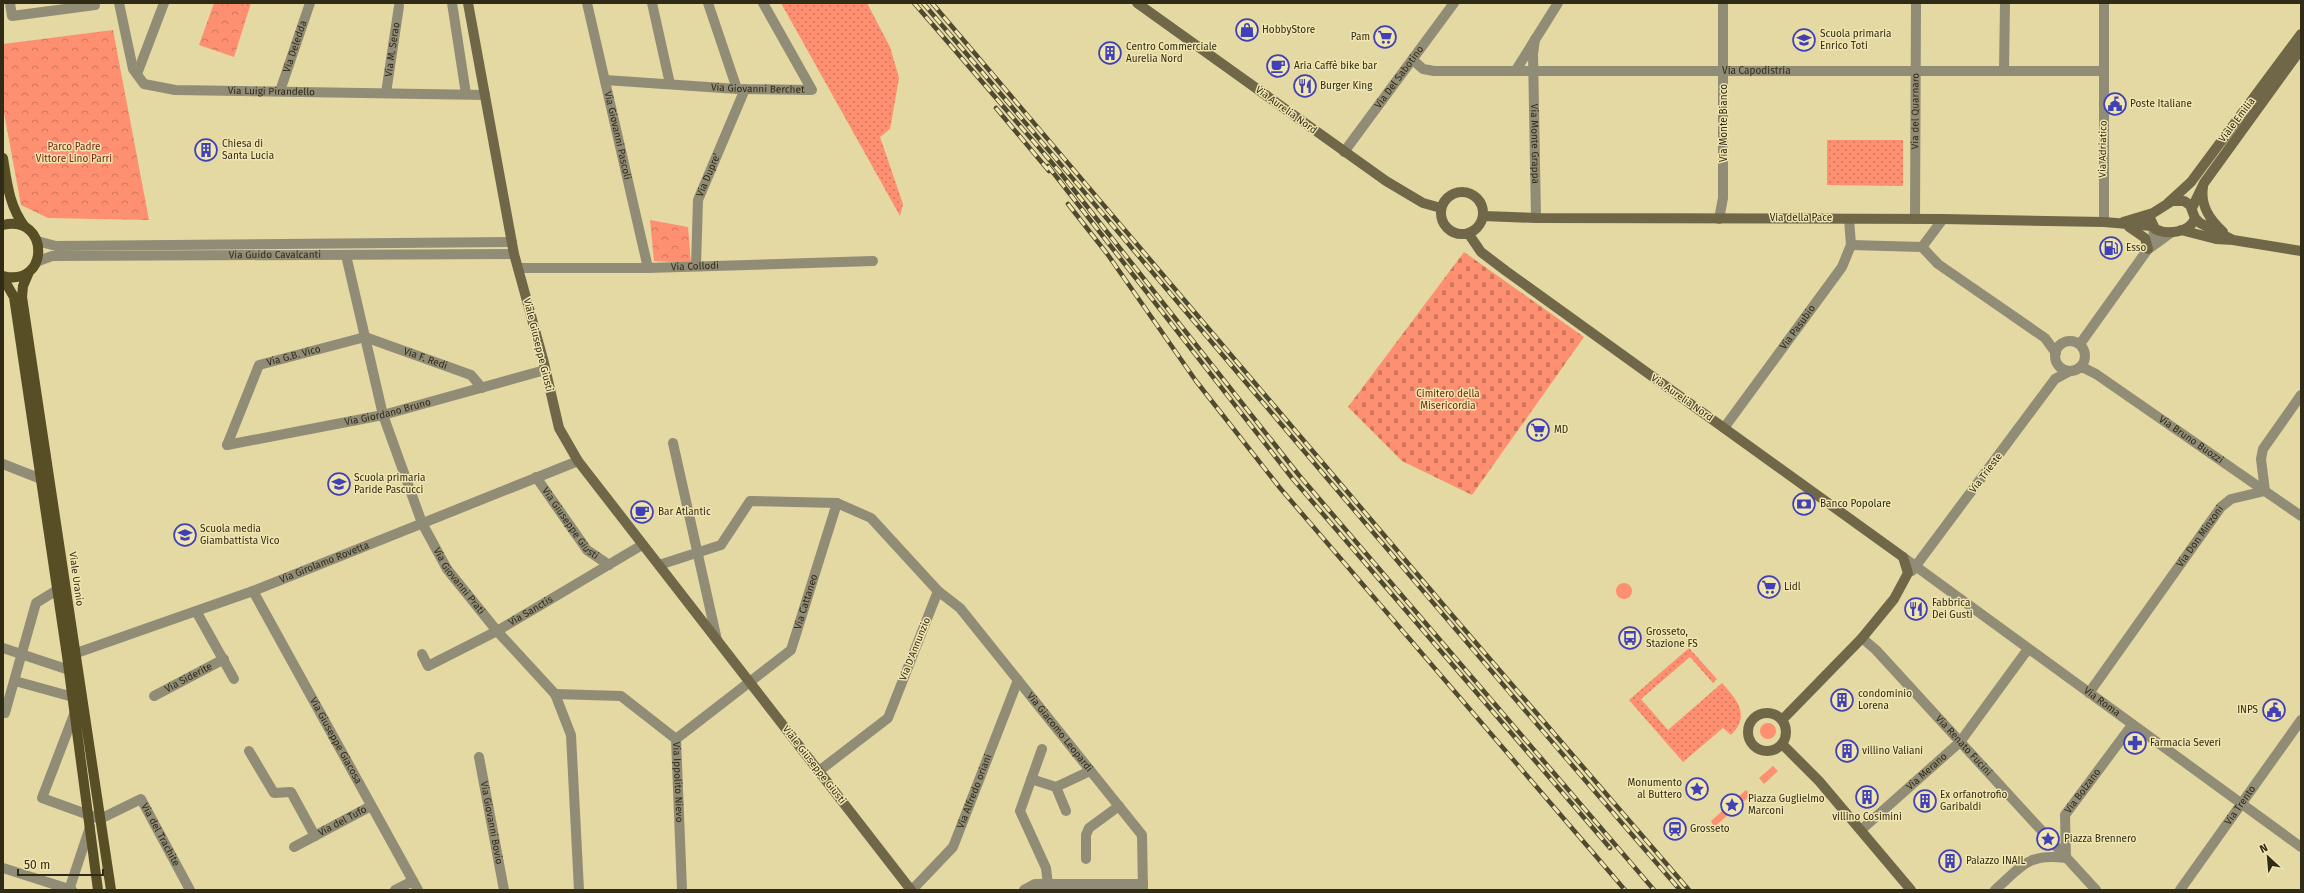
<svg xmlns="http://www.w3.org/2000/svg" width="2304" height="893" viewBox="0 0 2304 893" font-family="'Fira Sans',sans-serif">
	<defs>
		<pattern id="cemetery-stones" width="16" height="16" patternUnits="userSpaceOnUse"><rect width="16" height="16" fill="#fe8f71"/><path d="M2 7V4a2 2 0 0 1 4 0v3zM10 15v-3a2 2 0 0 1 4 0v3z" fill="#ce755c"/></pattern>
		<pattern id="park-crowns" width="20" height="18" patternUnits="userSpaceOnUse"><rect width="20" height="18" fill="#fe8f71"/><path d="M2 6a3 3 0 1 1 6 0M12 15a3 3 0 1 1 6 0" fill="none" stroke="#ce755c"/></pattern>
		<pattern id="garden-dots" width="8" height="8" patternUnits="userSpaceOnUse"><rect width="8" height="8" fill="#fe8f71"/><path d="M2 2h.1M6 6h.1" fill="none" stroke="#ce755c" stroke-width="1.8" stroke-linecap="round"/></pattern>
	</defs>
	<rect width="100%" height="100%" fill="#e4d8a3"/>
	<path fill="#fe8f71" d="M1616 591a8 8 0 1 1 16 0a8 8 0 1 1-16 0Z
		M1760 731a8 8 0 1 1 16 0a8 8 0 1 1-16 0Z
		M1773 766 1778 771 1764 784 1759 778Z
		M1746 790 1751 795 1714 827 1711 821Z"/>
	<path fill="url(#cemetery-stones)" d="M1464 252 1584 337 1472 495 1402 461 1348 407Z"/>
	<path fill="url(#park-crowns)" d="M214 3H251L234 57 199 45Z
		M113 30 149 220 48 218 21 205 3 107V44Z
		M650 220 688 227 691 263 654 261Z"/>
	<path fill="url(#garden-dots)" d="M781 3H867L890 47 899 78 890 129 880 137 903 204 900 216Z
		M1827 140H1903V186L1827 185Z
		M1689 648 1717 679 1713 683 1690 657 1641 699 1668 730 1722 683C1737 700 1751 715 1731 735L1723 728 1683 762 1629 700Z"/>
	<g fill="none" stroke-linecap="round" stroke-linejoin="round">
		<g stroke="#918c76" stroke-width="10">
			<path d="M10 3 12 16 95 5V3"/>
			<path id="s1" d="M119 3 133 69 144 84 175 90 485 95"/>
			<path d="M452 3 466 94"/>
			<path id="s2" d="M587 3 648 268"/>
			<path d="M652 3 670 84"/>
			<path d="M708 3 737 89"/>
			<path id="s3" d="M1535 39 1533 54 1536 218"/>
			<path id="s4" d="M1413 60 1423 69 1434 71H2103"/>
			<path d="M1516 70 1558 3"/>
			<path d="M2004 71 2005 3"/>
			<path d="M137 74 164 3"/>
			<path id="s5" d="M605 80 737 89 812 90 763 3"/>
			<path id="s6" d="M280 91 310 3"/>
			<path id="s7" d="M386 93 399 6"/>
			<path id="s8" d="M1344 152 1454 3"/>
			<path d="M1719 219 1723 198V3"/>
			<path id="s9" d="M1915 219 1916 3"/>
			<path d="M2104 222V3"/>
			<path d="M37 241 56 246 512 242"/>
			<path d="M1851 245 1922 247 1938 264 2045 338 2056 353"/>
			<path d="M1922 247 1943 219"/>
			<path d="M2150 248 2172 232"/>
			<path id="s10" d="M346 255 383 415 422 523 447 569 497 631 555 694 571 735 579 890"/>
			<path id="s11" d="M36 262 52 256 514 254"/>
			<path id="s12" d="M696 266 698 200 745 89"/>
			<path id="s13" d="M518 268H648L873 261"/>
			<circle cx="2070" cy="356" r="15"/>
			<path d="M2080 344 2148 249 2154 235 2153 227"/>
			<path id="s14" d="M2079 368H2084L2096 374 2301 516"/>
			<path id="s15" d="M1724 428 1842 267 1851 245 1849 219"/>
			<path d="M673 443 717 640"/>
			<path id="s16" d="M227 445 383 415 545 370"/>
			<path id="s17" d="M227 445 259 365 365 337 471 375 482 388"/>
			<path d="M3 464 41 479"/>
			<path id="s18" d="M536 477 587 550 609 565"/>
			<path id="s19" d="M1903 557 2301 847"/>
			<path d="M659 565 721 545 750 501 837 503 871 518 938 591 888 718 819 771"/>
			<path d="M1912 571 2055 379 2070 371"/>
			<path id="s20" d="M253 591 418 890"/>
			<path id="s21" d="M938 591 960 608 1142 835 1143 890"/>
			<path d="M196 611 234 679"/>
			<path id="s22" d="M1862 638 1876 650 2096 890"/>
			<path d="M3 648 69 670"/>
			<path id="s23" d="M422 654 428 666 497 631 642 545"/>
			<path id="s24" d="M68 656 253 591 578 461"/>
			<path d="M15 681 73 697"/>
			<path id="s25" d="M2089 693 2221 507 2231 499 2265 491 2261 459 2263 449 2301 395"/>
			<path id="s26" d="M555 694 621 696 676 739 682 890"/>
			<path id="s27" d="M154 696 224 659"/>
			<path id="s28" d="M75 712 42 798 100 819 141 799 190 890"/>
			<path d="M3 713H5L36 603 57 590"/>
			<path id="s29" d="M676 739 791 650 837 503"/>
			<path d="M1042 749 1020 811 1046 868 1048 885"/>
			<path d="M249 751 274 793 291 792 315 836"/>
			<path id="s30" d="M479 757 504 890"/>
			<path d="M1031 779 1056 787"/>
			<path d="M1066 811 1056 787 1090 771"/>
			<path id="s31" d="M1861 830 1960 742 2028 649"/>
			<path id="s32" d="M294 847 371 806"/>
			<path d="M1086 859V835L1089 828 1119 806"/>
			<path d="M3 868 72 890"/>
			<path d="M69 890 90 827"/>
			<path d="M395 890 413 881"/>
			<path id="s33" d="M912 890 953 847 1018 680"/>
			<path d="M1024 890 1035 884H1143"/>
			<path id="s34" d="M1995 890C2022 866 2028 853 2066 858L2065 815 2132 725"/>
			<path id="s35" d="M2180 890 2301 720"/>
		</g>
		<path stroke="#6f6748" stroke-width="10" d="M468 3 514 254 543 359 559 428 578 461 911 890
			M1137 3 1386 181 1423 203 1441 208
			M2203 187C2200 206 2210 220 2223 232
			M1441 213a21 21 0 1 1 42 0a21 21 0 1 1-42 0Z
			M2168 203 2191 182 2301 34
			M2192 208 2204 183 2301 49
			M1483 216 1536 218 1943 219 2104 222 2152 226
			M2151 220 2155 229C2167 235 2190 233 2195 218
			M2123 222 2153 213 2172 201H2184L2190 205 2195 218 2200 223 2233 240
			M2129 227 2145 238 2148 249
			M2181 230 2216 239 2233 240 2301 251
			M1468 233 1481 252 1506 271 1903 557 1908 573 1894 599 1862 638 1782 720
			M1748 732a19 19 0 1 1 38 0a19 19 0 1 1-38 0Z
			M1782 744 1819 781 1911 890"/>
		<path stroke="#574e26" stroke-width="10" d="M3 158C7 183 9 206 25 227
			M3 225C50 214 50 288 3 276
			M29 272 23 286 22 297 111 890
			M3 278 14 297 67 656 98 890"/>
		<g stroke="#504a30" stroke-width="4.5">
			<path id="rail" d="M914 3 1059 171 1298 474 1654 890
				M923 3C1176 298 1425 597 1680 890
				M932 3 1452 615 1689 890
				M996 108 1049 171
				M1048 166 1292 478 1610 848
				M1068 204 1108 255 1196 381 1280 488 1625 890"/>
		</g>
		<use href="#rail" stroke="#f1e5b0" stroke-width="3" stroke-dasharray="9" stroke-linecap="butt"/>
	</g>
	<defs>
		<g id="shop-ring" transform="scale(1.15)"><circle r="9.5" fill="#f1e5b0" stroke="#4041b6" stroke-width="1.5"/><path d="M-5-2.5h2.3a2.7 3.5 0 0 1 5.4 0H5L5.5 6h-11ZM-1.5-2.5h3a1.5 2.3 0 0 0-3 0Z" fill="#4041b6"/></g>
		<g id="supermarket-ring" transform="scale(1.15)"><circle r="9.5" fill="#f1e5b0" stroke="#4041b6" stroke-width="1.5"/><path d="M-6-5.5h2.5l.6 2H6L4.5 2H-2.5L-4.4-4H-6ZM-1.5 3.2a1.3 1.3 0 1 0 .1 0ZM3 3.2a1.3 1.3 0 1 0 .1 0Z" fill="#4041b6"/></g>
		<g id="school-ring" transform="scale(1.15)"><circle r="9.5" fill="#f1e5b0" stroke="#4041b6" stroke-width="1.5"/><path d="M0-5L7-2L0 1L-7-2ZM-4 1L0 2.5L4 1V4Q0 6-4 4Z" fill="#4041b6"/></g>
		<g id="building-ring" transform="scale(1.15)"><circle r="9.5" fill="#f1e5b0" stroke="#4041b6" stroke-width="1.5"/><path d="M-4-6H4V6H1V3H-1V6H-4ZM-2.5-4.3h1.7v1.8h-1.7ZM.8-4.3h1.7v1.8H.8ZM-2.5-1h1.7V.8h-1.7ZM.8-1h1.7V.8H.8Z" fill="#4041b6"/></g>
		<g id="cafe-ring" transform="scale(1.15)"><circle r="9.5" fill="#f1e5b0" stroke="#4041b6" stroke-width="1.5"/><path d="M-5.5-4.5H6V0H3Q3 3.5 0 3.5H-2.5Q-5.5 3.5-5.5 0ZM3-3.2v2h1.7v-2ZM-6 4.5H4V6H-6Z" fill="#4041b6"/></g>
		<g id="restaurant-ring" transform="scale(1.15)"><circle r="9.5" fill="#f1e5b0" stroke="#4041b6" stroke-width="1.5"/><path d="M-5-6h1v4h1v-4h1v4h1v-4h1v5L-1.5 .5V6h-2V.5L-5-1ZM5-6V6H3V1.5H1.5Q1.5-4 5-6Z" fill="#4041b6"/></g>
		<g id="civic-ring" transform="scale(1.15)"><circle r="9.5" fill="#f1e5b0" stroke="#4041b6" stroke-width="1.5"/><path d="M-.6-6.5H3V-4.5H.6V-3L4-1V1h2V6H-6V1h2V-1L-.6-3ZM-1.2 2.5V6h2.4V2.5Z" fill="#4041b6"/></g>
		<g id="fuel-ring" transform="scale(1.15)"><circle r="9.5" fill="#f1e5b0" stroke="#4041b6" stroke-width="1.5"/><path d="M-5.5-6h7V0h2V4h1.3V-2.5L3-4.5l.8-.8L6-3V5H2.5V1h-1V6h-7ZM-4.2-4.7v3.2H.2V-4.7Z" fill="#4041b6"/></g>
		<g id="bank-ring" transform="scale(1.15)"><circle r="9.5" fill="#f1e5b0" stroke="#4041b6" stroke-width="1.5"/><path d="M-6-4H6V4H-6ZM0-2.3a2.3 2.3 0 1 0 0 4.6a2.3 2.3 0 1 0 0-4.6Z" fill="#4041b6"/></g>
		<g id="bus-ring" transform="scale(1.15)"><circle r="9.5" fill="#f1e5b0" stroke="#4041b6" stroke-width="1.5"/><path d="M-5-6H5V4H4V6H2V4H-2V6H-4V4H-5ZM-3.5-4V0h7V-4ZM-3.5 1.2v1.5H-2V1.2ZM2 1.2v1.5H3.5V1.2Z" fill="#4041b6"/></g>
		<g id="pharmacy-ring" transform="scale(1.15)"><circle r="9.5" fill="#f1e5b0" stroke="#4041b6" stroke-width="1.5"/><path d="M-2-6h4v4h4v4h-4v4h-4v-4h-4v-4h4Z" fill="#4041b6"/></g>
		<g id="sight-ring" transform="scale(1.15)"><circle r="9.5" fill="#f1e5b0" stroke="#4041b6" stroke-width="1.5"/><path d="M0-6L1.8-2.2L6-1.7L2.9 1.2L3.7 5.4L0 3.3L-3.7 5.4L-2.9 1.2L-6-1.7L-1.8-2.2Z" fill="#4041b6"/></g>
		<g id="station-ring" transform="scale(1.15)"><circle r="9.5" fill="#f1e5b0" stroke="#4041b6" stroke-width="1.5"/><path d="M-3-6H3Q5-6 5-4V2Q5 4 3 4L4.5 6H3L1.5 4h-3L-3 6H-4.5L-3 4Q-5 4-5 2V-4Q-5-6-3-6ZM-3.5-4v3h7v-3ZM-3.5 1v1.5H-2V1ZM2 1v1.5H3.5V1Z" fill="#4041b6"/></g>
	</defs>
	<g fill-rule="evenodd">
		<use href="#shop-ring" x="1247" y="30"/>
		<use href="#supermarket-ring" x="1385" y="37"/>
		<use href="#school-ring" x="1804" y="40"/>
		<use href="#building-ring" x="1110" y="53"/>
		<use href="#cafe-ring" x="1278" y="66"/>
		<use href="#restaurant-ring" x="1305" y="86"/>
		<use href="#civic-ring" x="2115" y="104"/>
		<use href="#building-ring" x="206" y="150"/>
		<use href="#fuel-ring" x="2111" y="248"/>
		<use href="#supermarket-ring" x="1538" y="430"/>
		<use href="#school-ring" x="339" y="484"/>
		<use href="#bank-ring" x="1804" y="504"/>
		<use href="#cafe-ring" x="642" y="512"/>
		<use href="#school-ring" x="185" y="535"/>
		<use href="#supermarket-ring" x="1769" y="587"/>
		<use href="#restaurant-ring" x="1916" y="609"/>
		<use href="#bus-ring" x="1630" y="638"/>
		<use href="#building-ring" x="1842" y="700"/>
		<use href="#civic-ring" x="2274" y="710"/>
		<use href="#pharmacy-ring" x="2135" y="743"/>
		<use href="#building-ring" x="1847" y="751"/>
		<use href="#sight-ring" x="1697" y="789"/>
		<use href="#building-ring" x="1867" y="797"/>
		<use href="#building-ring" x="1925" y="801"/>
		<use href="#sight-ring" x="1732" y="805"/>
		<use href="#station-ring" x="1675" y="829"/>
		<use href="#sight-ring" x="2048" y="839"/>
		<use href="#building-ring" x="1950" y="861"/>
	</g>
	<g text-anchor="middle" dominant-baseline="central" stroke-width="3" stroke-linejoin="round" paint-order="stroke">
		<g font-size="10" fill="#302b17" stroke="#f1e5b0" text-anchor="start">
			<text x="1262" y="30">HobbyStore</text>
			<text x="1820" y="34">Scuola primaria<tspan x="1820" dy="12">Enrico Toti</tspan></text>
			<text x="1370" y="37" text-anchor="end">Pam</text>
			<text x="1126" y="47">Centro Commerciale<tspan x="1126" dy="12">Aurelia Nord</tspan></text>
			<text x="1294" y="66">Aria Caffè bike bar</text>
			<text x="1320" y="86">Burger King</text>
			<text x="2130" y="104">Poste Italiane</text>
			<text x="222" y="144">Chiesa di<tspan x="222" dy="12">Santa Lucia</tspan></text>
			<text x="2126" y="248">Esso</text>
			<text x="1554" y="430">MD</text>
			<text x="354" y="478">Scuola primaria<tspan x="354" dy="12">Paride Pascucci</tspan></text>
			<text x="1820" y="504">Banco Popolare</text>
			<text x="658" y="512">Bar Atlantic</text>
			<text x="200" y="529">Scuola media<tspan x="200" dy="12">Giambattista Vico</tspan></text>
			<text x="1784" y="587">Lidl</text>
			<text x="1932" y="603">Fabbrica<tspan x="1932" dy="12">Dei Gusti</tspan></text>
			<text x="1646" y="632">Grosseto,<tspan x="1646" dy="12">Stazione FS</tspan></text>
			<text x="1858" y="694">condominio<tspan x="1858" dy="12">Lorena</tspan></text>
			<text x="2258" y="710" text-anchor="end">INPS</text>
			<text x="2150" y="743">Farmacia Severi</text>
			<text x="1862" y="751">villino Valiani</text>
			<text x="1682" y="783" text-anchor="end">Monumento<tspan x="1682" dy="12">al Buttero</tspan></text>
			<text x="1940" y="795">Ex orfanotrofio<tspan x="1940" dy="12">Garibaldi</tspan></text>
			<text x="1748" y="799">Piazza Guglielmo<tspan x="1748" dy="12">Marconi</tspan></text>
			<text x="1867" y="817" text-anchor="middle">villino Cosimini</text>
			<text x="1690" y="829">Grosseto</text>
			<text x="2064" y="839">Piazza Brennero</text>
			<text x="1966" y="861">Palazzo INAIL</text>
		</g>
		<g font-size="10" fill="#302b17" stroke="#f1e5b0">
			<text stroke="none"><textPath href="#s6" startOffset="47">Via Deledda</textPath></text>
			<text stroke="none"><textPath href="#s7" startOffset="44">Via M. Serao</textPath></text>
			<text stroke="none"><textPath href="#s4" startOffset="347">Via Capodistria</textPath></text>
			<text stroke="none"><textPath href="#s8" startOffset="93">Via Del Sabotino</textPath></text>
			<text stroke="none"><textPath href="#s5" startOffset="153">Via Giovanni Berchet</textPath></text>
			<text stroke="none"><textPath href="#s1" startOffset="214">Via Luigi Pirandello</textPath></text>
			<text transform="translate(1286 110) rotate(36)">Via Aurelia Nord</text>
			<text stroke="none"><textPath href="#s9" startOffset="108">Via del Quarnaro</textPath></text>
			<text transform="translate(2237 120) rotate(-53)">Viale Emilia</text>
			<text transform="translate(1724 123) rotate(-90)">Via Monte Bianco</text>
			<text stroke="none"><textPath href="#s2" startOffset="136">Via Giovanni Pascoli</textPath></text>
			<text stroke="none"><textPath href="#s3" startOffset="105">Via Monte Grappa</textPath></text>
			<text transform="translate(2103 149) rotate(-89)">Via Adriatico</text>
			<text stroke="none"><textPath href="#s12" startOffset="93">Via Dupre'</textPath></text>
			<text x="1801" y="218">Via della Pace</text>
			<text stroke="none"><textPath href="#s11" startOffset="240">Via Guido Cavalcanti</textPath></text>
			<text stroke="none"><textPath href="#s13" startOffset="177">Via Collodi</textPath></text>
			<text stroke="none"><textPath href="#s15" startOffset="125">Via Pasubio</textPath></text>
			<text transform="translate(538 345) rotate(76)">Viale Giuseppe Giusti</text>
			<text stroke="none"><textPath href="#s17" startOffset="122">Via G.B. Vico</textPath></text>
			<text stroke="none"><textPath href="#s17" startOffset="260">Via F. Redi</textPath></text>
			<text transform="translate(1682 398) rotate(35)">Via Aurelia Nord</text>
			<text stroke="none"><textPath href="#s16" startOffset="164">Via Giordano Bruno</textPath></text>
			<text stroke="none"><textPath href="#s14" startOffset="134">Via Bruno Buozzi</textPath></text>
			<text transform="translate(1986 473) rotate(-53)">Via Trieste</text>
			<text stroke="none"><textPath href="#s18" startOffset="58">Via Giuseppe Giusti</textPath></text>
			<text stroke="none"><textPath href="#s25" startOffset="192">Via Don Minzoni</textPath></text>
			<text stroke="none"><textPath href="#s24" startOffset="273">Via Girolamo Rovetta</textPath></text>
			<text transform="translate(76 579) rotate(82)">Viale Uranio</text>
			<text stroke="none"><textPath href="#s10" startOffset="348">Via Giovanni Prati</textPath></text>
			<text stroke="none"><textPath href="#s29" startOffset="196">Via Cattaneo</textPath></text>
			<text stroke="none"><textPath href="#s23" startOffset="130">Via Sanctis</textPath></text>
			<text transform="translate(915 649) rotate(-68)">Via D'Annunzio</text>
			<text stroke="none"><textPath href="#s27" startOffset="39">Via Siderite</textPath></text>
			<text stroke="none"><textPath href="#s19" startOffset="246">Via Roma</textPath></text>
			<text stroke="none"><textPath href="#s21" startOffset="187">Via Giacomo Leopardi</textPath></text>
			<text stroke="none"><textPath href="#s20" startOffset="171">Via Giuseppe Giacosa</textPath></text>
			<text stroke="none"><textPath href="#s22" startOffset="148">Via Renato Fucini</textPath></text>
			<text transform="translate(814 765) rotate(52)">Viale Giuseppe Giusti</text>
			<text stroke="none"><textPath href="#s31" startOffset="88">Via Merano</textPath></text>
			<text stroke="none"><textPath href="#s26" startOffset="179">Via Ippolito Nievo</textPath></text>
			<text stroke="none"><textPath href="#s33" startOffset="119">Via Alfredo oriani</textPath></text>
			<text stroke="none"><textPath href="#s34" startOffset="155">Via Bolzano</textPath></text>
			<text stroke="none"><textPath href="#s35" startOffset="104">Via Trento</textPath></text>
			<text stroke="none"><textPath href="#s32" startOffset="55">Via del Tufo</textPath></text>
			<text stroke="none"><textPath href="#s30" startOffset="67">Via Giovanni Bovio</textPath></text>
			<text stroke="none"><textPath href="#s28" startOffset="240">Via del Trachite</textPath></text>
		</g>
		<g font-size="10" fill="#72240e" stroke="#f1e5b0">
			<text x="74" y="147">Parco Padre<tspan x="74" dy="12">Vittore Lino Parri</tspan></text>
			<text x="1448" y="394">Cimitero della<tspan x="1448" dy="12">Misericordia</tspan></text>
		</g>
	</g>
	<rect width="2304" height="893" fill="none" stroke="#302b17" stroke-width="8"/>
	<g transform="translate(2268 857) rotate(334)" stroke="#f1e5b0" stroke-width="3" paint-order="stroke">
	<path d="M0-3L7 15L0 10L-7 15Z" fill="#302b17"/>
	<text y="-6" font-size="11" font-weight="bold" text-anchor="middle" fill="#302b17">N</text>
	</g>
	<path d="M18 869v6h85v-6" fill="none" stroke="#302b17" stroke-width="2"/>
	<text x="24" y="869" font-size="12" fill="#302b17" stroke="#f1e5b0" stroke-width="3" paint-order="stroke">50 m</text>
</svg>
